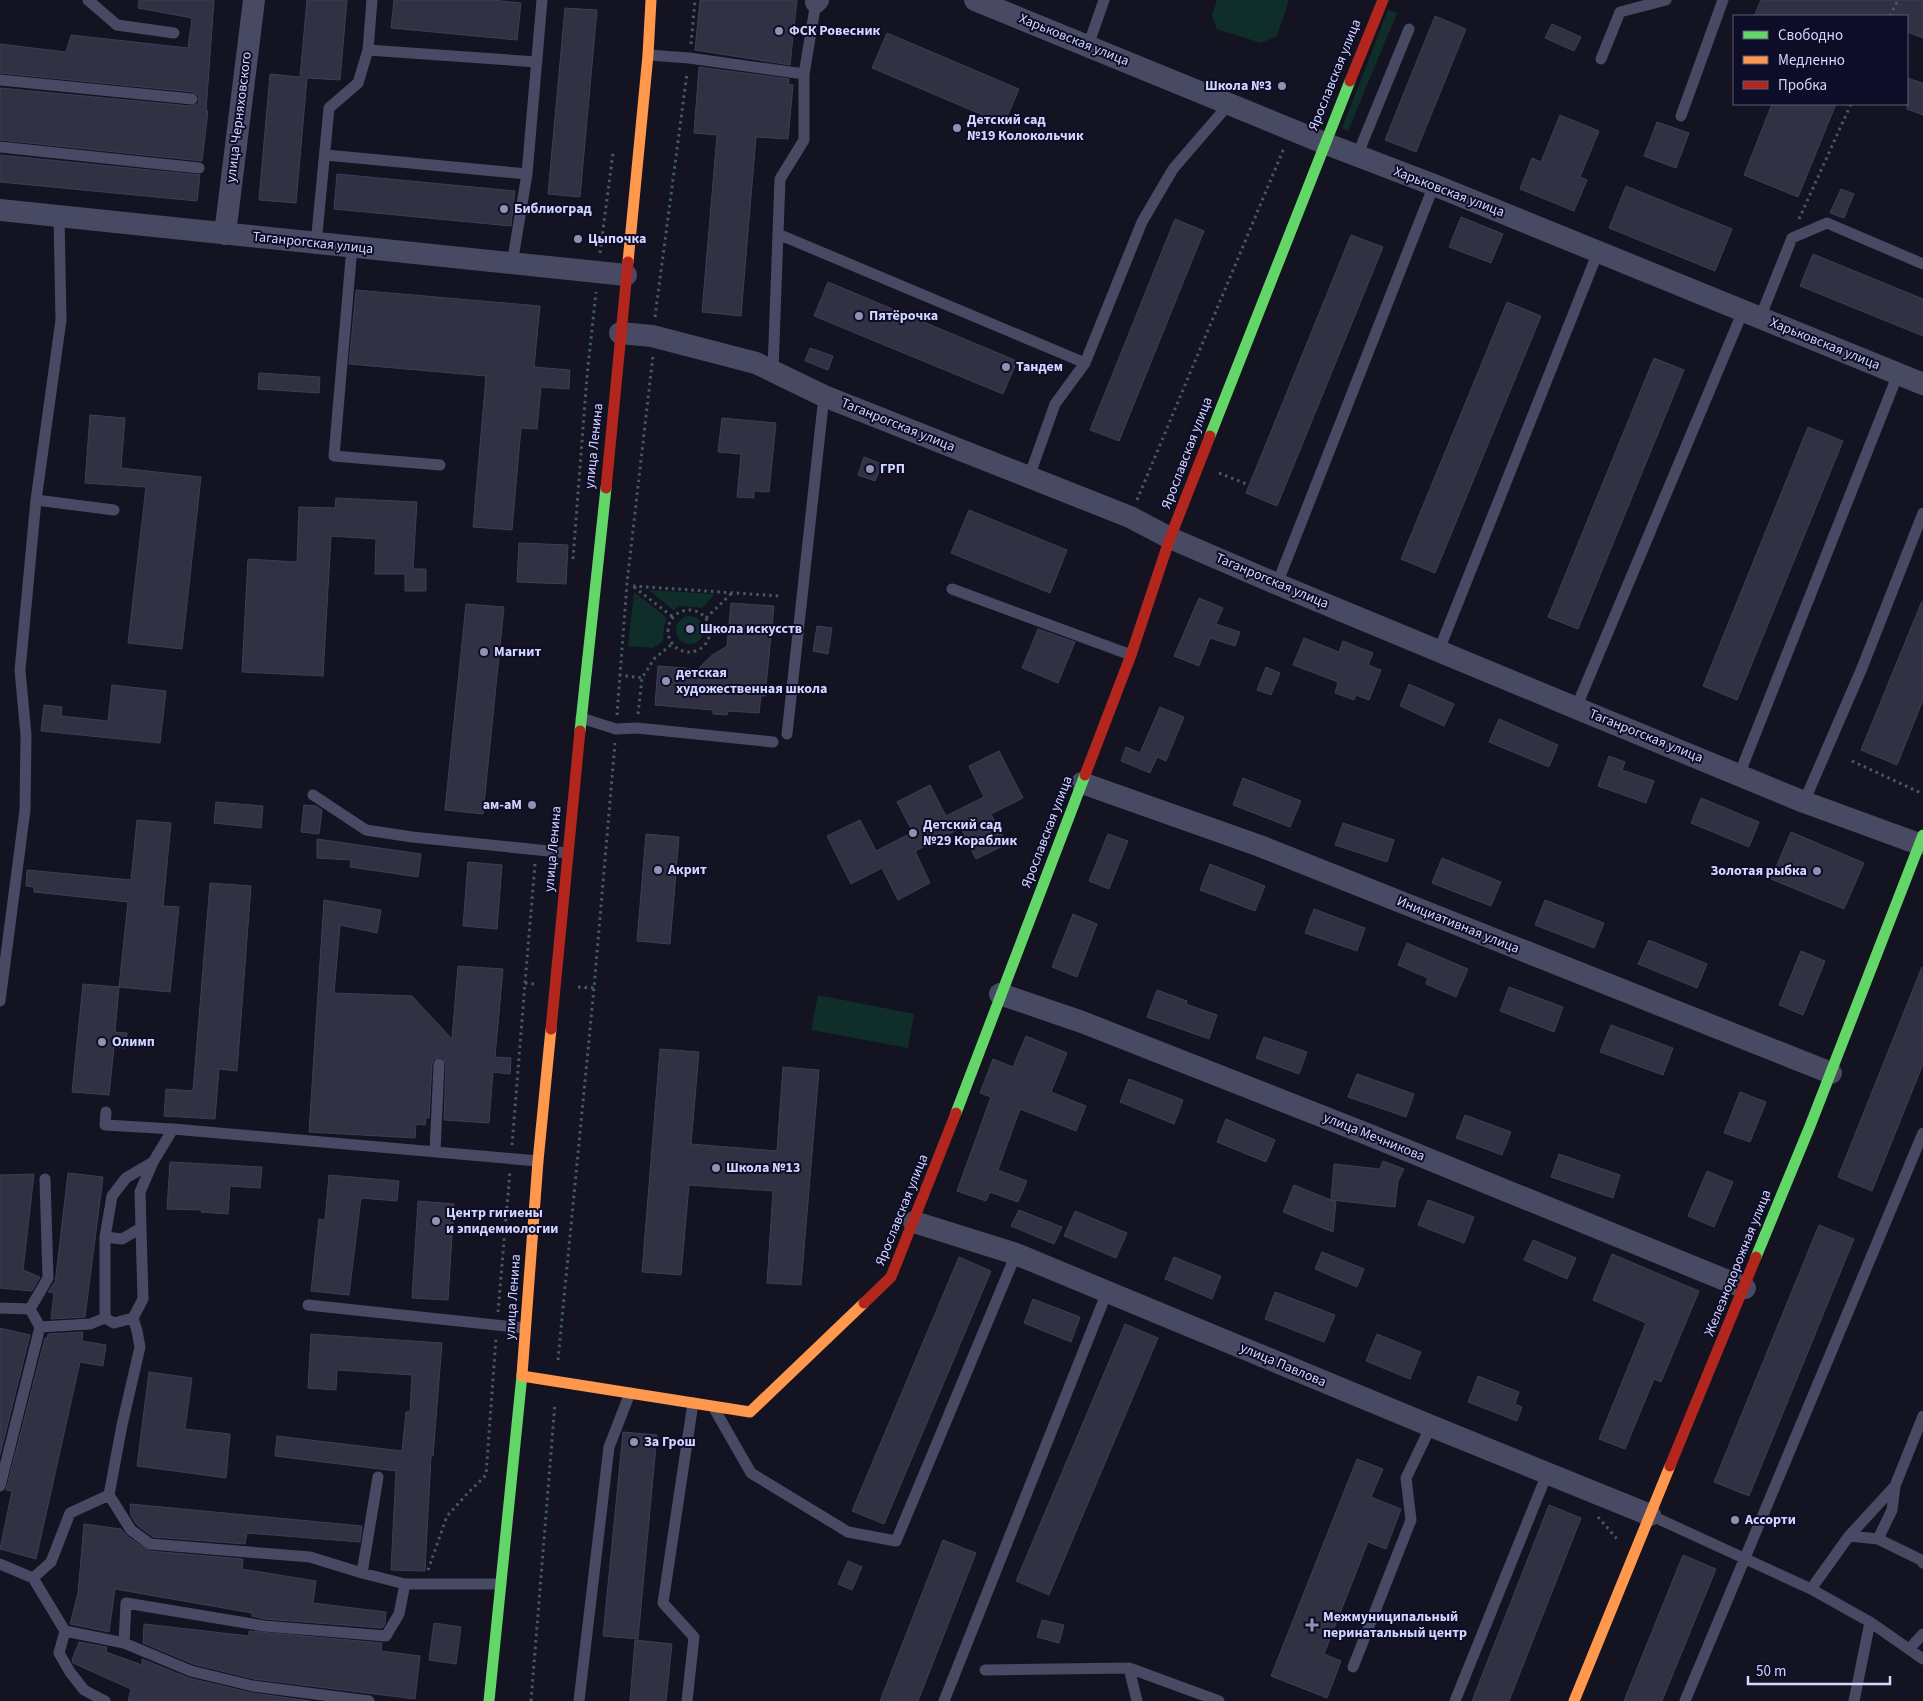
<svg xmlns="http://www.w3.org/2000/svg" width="1923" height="1701" viewBox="0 0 1923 1701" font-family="'Source Sans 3',sans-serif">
	<rect width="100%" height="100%" fill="#131321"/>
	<path fill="#102e29" d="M1217 0H1289L1277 36 1261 43 1217 29 1212 15Z
		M1388 10 1397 13 1348 131 1342 128Z
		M649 590 715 594 702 608 680 606 673 610Z
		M634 592 667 618 664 627 663 641 653 648 628 646Z
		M676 630a14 14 0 1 1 28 0a14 14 0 1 1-28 0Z
		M818 995 914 1014 908 1048 811 1030Z"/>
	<path fill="#313143" stroke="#3e3d56" d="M139 0H214L206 111H208L202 161 0 140V88L191 106 198 104 199 96 193 92 0 73V44L66 52 71 35 188 48 192 18 138 8Z
		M307 0H347L340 80 307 78 296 203 259 200 270 74 300 77Z
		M394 0H493L521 3 517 40 391 28Z
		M700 0H797L790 65 695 50Z
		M1761 0H1923V38L1907 32V16H1754Z
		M565 8 597 10 580 197 548 194Z
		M1435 16 1466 29 1416 152 1385 140Z
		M1552 24 1581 37 1574 51 1545 38Z
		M887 33 1019 89 1004 124 872 68Z
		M699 67 789 79 788 84 793 85 788 139 756 137 741 316 702 312 717 135 694 133Z
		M1907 78 1923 83V115L1907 109Z
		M1772 104H1836L1798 197 1744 175Z
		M1560 115 1599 131 1580 177 1587 180 1574 211 1520 189 1532 158 1541 162Z
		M1657 122 1689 133 1676 168 1644 156Z
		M0 155 200 175 197 201 0 182Z
		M337 174 515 191 511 226 334 209Z
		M1626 186 1732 229 1715 271 1609 228Z
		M1841 189 1854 194 1844 218 1830 213Z
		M1461 217 1503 234 1491 263 1449 247Z
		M1175 219 1204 231 1119 441 1090 430Z
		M1351 235 1383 247 1277 506 1246 493Z
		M1813 254 1923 299V336L1800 286Z
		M828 282 1017 361 1003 394 814 316Z
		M356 290 540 306 534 367 570 370 569 389 541 387 537 429 521 428 512 530 473 527 486 376 349 364Z
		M1507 302 1541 316 1435 573 1401 559Z
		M810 348 833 356 828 370 805 361Z
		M1654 358 1684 370 1578 629 1548 617Z
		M259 373 320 377 319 393 258 389Z
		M90 415 125 418 121 468 201 477 182 649 128 643 146 487 85 483Z
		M722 418 776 423 769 492 754 491V498L737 497 741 454 718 452Z
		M1808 427 1843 441 1737 700 1703 686Z
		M864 457 882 464 875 481 858 475Z
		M336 498 417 502 413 569H426V591H405V574H375L376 539 331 536 323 676 242 672 248 559 297 562 299 507 335 508Z
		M969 510 1067 550 1050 593 951 553Z
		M519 543 568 545 566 584 517 582Z
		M1199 598 1223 608 1216 624 1240 632 1235 646 1210 638 1199 666 1174 656Z
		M1922 601 1923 700 1897 765 1861 750Z
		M731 603 774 606 765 696H761L759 713 728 711 727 715 713 714V710L655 705 658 666 698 669 711 656 727 646Z
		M466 604 504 607 483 814 445 810Z
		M817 626 832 628 828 654 813 651Z
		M1038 629 1075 642 1058 683 1022 668Z
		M1304 638 1339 652 1343 641 1373 653 1368 665 1381 670 1369 700 1356 695 1354 700 1335 693 1338 682 1293 665Z
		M1266 667 1280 673 1271 695 1257 690Z
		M1409 684 1454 704 1444 726 1400 706Z
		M112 685 166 691 160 743 41 731 44 705 62 707 61 716 108 721Z
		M1160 707 1184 717 1166 761 1157 757 1150 773 1121 761 1126 747 1140 753Z
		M1499 719 1558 745 1549 767 1489 742Z
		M999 751 1023 798 991 814 1007 844 976 859 961 828 915 851 930 883 898 900 882 868 851 884 827 836 860 820 876 851 913 832 897 802 930 785 946 816 984 797 969 766Z
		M1609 756 1625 762 1622 770 1654 781 1646 803 1598 786Z
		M1243 778 1301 801 1290 827 1233 805Z
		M1701 798 1759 822 1749 847 1691 823Z
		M216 802 263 806 261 828 214 823Z
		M304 805 316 806 322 810 319 834 301 832Z
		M137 820 171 823 163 906 179 907 170 992 119 987 128 902 34 892V887L26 886 27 870 131 880Z
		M1343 823 1394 840 1387 862 1335 845Z
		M1791 832 1864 863 1844 909 1771 879Z
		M646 834 679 837 670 944 637 941Z
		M1108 834 1128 841 1109 889 1089 881Z
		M317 839 421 854 418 877 350 867 351 860 317 858Z
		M1442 858 1501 882 1491 906 1432 883Z
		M468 862 502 865 497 929 463 926Z
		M1210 864 1265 886 1255 911 1200 890Z
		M210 883 251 886 237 1071 219 1069 215 1119 164 1116 166 1089 193 1091Z
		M324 900 381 910 377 933 340 925 334 993 412 996 452 1039 458 966 503 969 495 1057 511 1058 510 1074 493 1072 489 1123 444 1120 446 1064 443 1058 439 1057 433 1060 432 1064 429 1118H426L425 1125 416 1124 415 1138 309 1132Z
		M1545 900 1604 923 1594 948 1535 925Z
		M1314 909 1365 928 1357 951 1305 933Z
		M1073 914 1097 924 1077 977 1052 967Z
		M1649 940 1707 964 1697 988 1638 964Z
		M1407 943 1468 969 1456 997 1426 984 1428 978 1398 965Z
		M1801 951 1825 961 1803 1015 1779 1005Z
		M1922 967 1923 1064 1872 1191 1838 1177Z
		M83 984 119 987 115 1032 127 1033 126 1048 114 1047 109 1095 72 1092Z
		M1509 987 1563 1007 1554 1032 1500 1011Z
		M1157 990 1187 1001 1186 1004 1217 1015 1209 1039 1147 1017Z
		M1611 1025 1673 1048 1663 1075 1600 1052Z
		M1026 1036 1067 1053 1051 1092 1086 1106 1076 1131 1020 1109 998 1170 1027 1181 1018 1202 990 1192 986 1201 957 1191 991 1097 980 1093 993 1059 1013 1067Z
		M1264 1037 1307 1052 1299 1074 1256 1058Z
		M660 1049 699 1052 691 1144 777 1151 783 1067 819 1070 801 1285 767 1283 773 1191 689 1185 681 1275 642 1272Z
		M1357 1074 1414 1094 1406 1117 1348 1097Z
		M1129 1079 1183 1100 1174 1124 1120 1102Z
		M1740 1092 1766 1102 1750 1142 1724 1133Z
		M1465 1115 1511 1132 1502 1155 1456 1138Z
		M1226 1119 1275 1140 1266 1162 1217 1142Z
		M1559 1154 1620 1175 1613 1198 1551 1177Z
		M1383 1161 1404 1169 1398 1181 1395 1207 1331 1200 1334 1164 1380 1169Z
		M170 1162 262 1167 260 1188 230 1186 228 1214 201 1212 202 1210 167 1209Z
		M1707 1171 1733 1182 1714 1227 1688 1216Z
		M68 1173 103 1177 85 1317 51 1319 54 1293 48 1292 54 1283 55 1284Z
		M34 1174 23 1270 40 1277 32 1291 0 1288V1175Z
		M329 1175 399 1181 397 1201 361 1198 349 1295 311 1291 319 1219 325 1220Z
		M1294 1185 1336 1202 1333 1232 1283 1212Z
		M1428 1200 1474 1217 1464 1243 1418 1225Z
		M418 1201 454 1204 448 1300 412 1298Z
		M1019 1210 1062 1227 1054 1244 1011 1226Z
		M1075 1211 1127 1233 1116 1258 1064 1236Z
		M1819 1225 1854 1239 1749 1496 1714 1482Z
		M1533 1240 1576 1258 1567 1279 1524 1260Z
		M1322 1252 1364 1269 1357 1287 1315 1269Z
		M1612 1254 1699 1291 1661 1382 1654 1379 1625 1449 1599 1439 1646 1323 1593 1300Z
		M959 1257 991 1271 884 1524 852 1511Z
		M1174 1257 1221 1276 1212 1299 1165 1279Z
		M1275 1292 1335 1315 1324 1342 1265 1319Z
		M1033 1299 1080 1317 1071 1342 1024 1323Z
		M1125 1324 1158 1338 1049 1595 1016 1581Z
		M0 1328 30 1335 0 1455Z
		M83 1332 82 1341 106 1345 103 1366 80 1362 36 1559 0 1549 12 1491 6 1490 45 1338 47 1339 48 1334Z
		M311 1334 442 1343 433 1456H431L425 1571 391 1570 396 1471 275 1456 277 1436 402 1451 406 1412H410L412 1375 337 1370 336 1390 308 1388Z
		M1377 1334 1421 1352 1410 1379 1366 1361Z
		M149 1372 192 1378 185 1429 230 1434 226 1478 137 1466Z
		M1478 1376 1519 1392 1515 1404 1522 1407 1517 1421 1468 1402Z
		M623 1432 657 1435 638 1639 603 1636Z
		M1357 1459 1383 1469 1371 1497 1401 1509 1386 1549 1368 1542 1324 1654 1341 1661 1327 1698 1271 1676Z
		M130 1504 362 1526 360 1542 247 1533 245 1544 153 1537 137 1525 131 1516Z
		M1549 1505 1581 1518 1509 1701H1472Z
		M84 1524 121 1529 127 1536 149 1551 243 1559 242 1569 316 1581 313 1603 386 1612 385 1624 382 1628 265 1619 252 1616V1613L115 1589 109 1632 70 1624 78 1593Z
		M943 1540 976 1553 918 1701H880Z
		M1683 1555 1716 1569 1670 1681 1662 1701H1624Z
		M848 1561 862 1567 852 1590 838 1584Z
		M1042 1620 1064 1625 1059 1643 1037 1637Z
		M434 1623 461 1627 456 1664 429 1660Z
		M144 1624 249 1636V1631L382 1643 381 1651 420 1656 415 1699 254 1679 193 1664 143 1643Z
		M635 1640 672 1644 666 1701H630Z
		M79 1642 107 1647 106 1652 142 1665V1659L189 1678 252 1693 311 1701H128L131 1689 73 1663 72 1660Z"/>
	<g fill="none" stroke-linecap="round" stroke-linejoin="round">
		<path stroke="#455a65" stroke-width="3" stroke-dasharray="2.5 4" stroke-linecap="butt" d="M1890 16 1898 0
			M691 44 695 0
			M1799 219 1851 104
			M600 253 613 153
			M655 317 687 73
			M1219 473 1249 485
			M1137 500 1284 148
			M573 559 587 376 596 292
			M633 586 779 596
			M634 587 673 617
			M668 631a21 21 0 1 1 42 0a21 21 0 1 1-42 0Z
			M706 618 732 593
			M619 675 642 678
			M638 714 642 678 654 659 672 644
			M617 715 627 583 653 355
			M1852 761 1923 794
			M525 983 535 864
			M578 987 594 988
			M512 1145 525 983 534 984
			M498 1312 510 1171
			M558 1360 594 988 615 743
			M1598 1517 1617 1539
			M428 1570 447 1516 467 1494 486 1475 496 1338
			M531 1701 555 1403"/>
		<path stroke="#474a62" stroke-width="11" d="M88 0 117 25 174 33
			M1088 46 1104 0
			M368 50 537 62
			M648 55 689 58 804 74
			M1601 59 1620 12 1666 0
			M0 80 192 99
			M1681 116 1723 0
			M0 147 199 168
			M326 155 527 174
			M1357 156 1409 29
			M778 234 1085 363
			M316 244 329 108 358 83 368 50 372 0
			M352 247 334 456 440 465
			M512 264 527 174 542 0
			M1760 318 1792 238 1827 223 1923 264
			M773 370 780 179 804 140V74L816 2 814 0
			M1029 477 1055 404 1085 363 1142 222 1173 169 1229 104
			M36 500 114 510
			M1277 584 1434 185
			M952 589 1131 655
			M1439 650 1598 252
			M1576 708 1743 311
			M581 718 616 729 637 728 773 742
			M787 734 824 396
			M1739 775 1898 374
			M313 795 366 830 412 837 568 853
			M1804 802 1862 668 1923 513
			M0 1001 25 810 26 735 20 670 36 500 61 320 59 216
			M106 1112 105 1125 173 1129 538 1161
			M435 1151 439 1064
			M105 1237 122 1239 141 1228 140 1192 153 1162
			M308 1305 525 1328
			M0 1308 30 1309 48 1278 45 1179
			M105 1318 114 1323 133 1318 143 1299 141 1228
			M40 1327 90 1324 105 1318V1237L112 1196 126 1178 153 1162 173 1129
			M715 1410 751 1473 848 1532 896 1541 1016 1254
			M378 1477 362 1573 405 1584H501
			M0 1486 40 1327 30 1309
			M109 1495 122 1425 140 1347 137 1331 133 1318
			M1650 1515 1811 1589 1870 1622 1923 1659
			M1849 1536 1895 1486
			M1878 1539 1892 1510 1895 1486 1923 1416
			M0 1564 33 1578
			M1811 1589 1849 1536 1878 1539 1921 1560 1923 1563
			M65 1631 59 1653 70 1672 84 1690 105 1701
			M124 1643 65 1631 33 1578 51 1562 70 1513 109 1495 131 1530 150 1544 310 1557 362 1573
			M1909 1649 1923 1634
			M1353 1667 1411 1520 1406 1478 1431 1426
			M985 1670 1129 1668
			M369 1701 253 1686 191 1671 124 1643 126 1603 264 1626 386 1636 399 1614 405 1584
			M579 1701 609 1447 630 1393
			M687 1701 694 1637 663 1603 693 1403
			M944 1701 1107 1292
			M1137 1701 1129 1668 1219 1701
			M1455 1701 1547 1474
			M1685 1701 1923 1133
			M1854 1701 1870 1622"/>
		<path stroke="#474a62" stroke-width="22" d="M975 0 1324 143 1434 185 1923 384
			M816 2 818 0
			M0 210 626 275
			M225 234 254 0
			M620 333 652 336 756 363 824 396 1130 517 1170 538 1277 584 1576 708 1804 802 1919 844
			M1082 783 1260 846 1831 1073
			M1000 994 1082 1022 1367 1134 1745 1288
			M914 1222 1016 1254 1431 1426 1650 1515"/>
		<path stroke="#63d668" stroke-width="11" d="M1210 436 1350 81
			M580 731 606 488
			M956 1113 1085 775
			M1756 1257 1810 1126 1923 835
			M489 1701 522 1375"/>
		<path stroke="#ff974d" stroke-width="11" d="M628 262 648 55 651 0
			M522 1375 538 1161 551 1029
			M522 1376 750 1412 864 1303
			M1574 1701 1670 1466"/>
		<path stroke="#b3261e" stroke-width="11" d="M1350 81 1383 0
			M606 488 628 262
			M1085 775 1131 655 1170 538 1210 436
			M551 1029 580 731
			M864 1303 891 1277 956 1113
			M1670 1466 1756 1257"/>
	</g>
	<g fill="#9092b1" stroke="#0d0d27" stroke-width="2">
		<circle cx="779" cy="31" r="5"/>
		<circle cx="1282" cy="86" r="5"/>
		<circle cx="957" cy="128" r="5"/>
		<circle cx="504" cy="209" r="5"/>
		<circle cx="578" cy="239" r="5"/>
		<circle cx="859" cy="316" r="5"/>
		<circle cx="1006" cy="367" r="5"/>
		<circle cx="870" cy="469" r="5"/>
		<circle cx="690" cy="629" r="5"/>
		<circle cx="484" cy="652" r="5"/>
		<circle cx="666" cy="681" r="5"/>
		<circle cx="532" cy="805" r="5"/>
		<circle cx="913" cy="833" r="5"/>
		<circle cx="658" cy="870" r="5"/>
		<circle cx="1817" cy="871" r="5"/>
		<circle cx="102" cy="1042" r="5"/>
		<circle cx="716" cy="1168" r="5"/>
		<circle cx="436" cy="1221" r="5"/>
		<circle cx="634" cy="1442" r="5"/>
		<circle cx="1735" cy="1520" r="5"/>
		<path d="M1309.5 1617.5h5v5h5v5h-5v5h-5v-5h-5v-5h5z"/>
	</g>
	<g text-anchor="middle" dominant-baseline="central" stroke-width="4" stroke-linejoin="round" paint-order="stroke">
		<g font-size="14" font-weight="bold" fill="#d3d6ff" stroke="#0d0d27" text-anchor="start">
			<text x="789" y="31">ФСК Ровесник</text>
			<text x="1272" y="86" text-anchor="end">Школа №3</text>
			<text x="967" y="120">Детский сад<tspan x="967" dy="16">№19 Колокольчик</tspan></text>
			<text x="514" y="209">Библиоград</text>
			<text x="588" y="239">Цыпочка</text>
			<text x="869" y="316">Пятёрочка</text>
			<text x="1016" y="367">Тандем</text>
			<text x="880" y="469">ГРП</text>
			<text x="700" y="629">Школа искусств</text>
			<text x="494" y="652">Магнит</text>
			<text x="676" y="673">детская<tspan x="676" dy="16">художественная школа</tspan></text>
			<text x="522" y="805" text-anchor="end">ам-аМ</text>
			<text x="923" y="825">Детский сад<tspan x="923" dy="16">№29 Кораблик</tspan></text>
			<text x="668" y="870">Акрит</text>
			<text x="1807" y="871" text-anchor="end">Золотая рыбка</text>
			<text x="112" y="1042">Олимп</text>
			<text x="726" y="1168">Школа №13</text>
			<text x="446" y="1213">Центр гигиены<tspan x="446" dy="16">и эпидемиологии</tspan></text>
			<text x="644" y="1442">За Грош</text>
			<text x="1745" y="1520">Ассорти</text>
			<text x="1323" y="1617">Межмуниципальный<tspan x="1323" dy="16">перинатальный центр</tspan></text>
		</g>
		<g font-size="14" fill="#d3d6ff" stroke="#0d0d27">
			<text transform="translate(1074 40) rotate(22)">Харьковская улица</text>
			<text transform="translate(1335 75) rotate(-68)">Ярославская улица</text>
			<text transform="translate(239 117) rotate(-83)">улица Черняховского</text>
			<text transform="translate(1449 192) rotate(21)">Харьковская улица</text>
			<text transform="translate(313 243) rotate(6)">Таганрогская улица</text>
			<text transform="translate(1825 344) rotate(22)">Харьковская улица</text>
			<text transform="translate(898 425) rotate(22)">Таганрогская улица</text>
			<text transform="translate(594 446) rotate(-84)">улица Ленина</text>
			<text transform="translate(1187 453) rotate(-69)">Ярославская улица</text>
			<text transform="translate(1272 581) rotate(23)">Таганрогская улица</text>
			<text transform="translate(1646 736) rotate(22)">Таганрогская улица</text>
			<text transform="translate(1047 832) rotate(-69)">Ярославская улица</text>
			<text transform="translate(553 849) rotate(-85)">улица Ленина</text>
			<text transform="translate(1458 925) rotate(22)">Инициативная улица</text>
			<text transform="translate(1374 1137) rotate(22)">улица Мечникова</text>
			<text transform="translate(902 1210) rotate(-68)">Ярославская улица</text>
			<text transform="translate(1738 1263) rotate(-68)">Железнодорожная улица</text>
			<text transform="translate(513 1297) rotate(-86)">улица Ленина</text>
			<text transform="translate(1283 1365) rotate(23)">улица Павлова</text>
		</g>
	</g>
	<rect x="1733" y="15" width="175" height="90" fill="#0d0d27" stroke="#5c5d7d"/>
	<rect x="1743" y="31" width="25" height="8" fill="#63d668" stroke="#5c5d7d"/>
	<text x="1778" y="40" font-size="15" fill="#d3d6ff">Свободно</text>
	<rect x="1743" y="56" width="25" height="8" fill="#ff974d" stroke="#5c5d7d"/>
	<text x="1778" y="65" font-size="15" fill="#d3d6ff">Медленно</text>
	<rect x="1743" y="81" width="25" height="8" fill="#b3261e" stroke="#5c5d7d"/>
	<text x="1778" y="90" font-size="15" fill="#d3d6ff">Пробка</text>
	<path d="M1748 1676v8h142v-8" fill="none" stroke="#d3d6ff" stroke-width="2.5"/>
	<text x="1756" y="1676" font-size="15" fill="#d3d6ff" stroke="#0d0d27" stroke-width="4" paint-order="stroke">50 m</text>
</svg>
